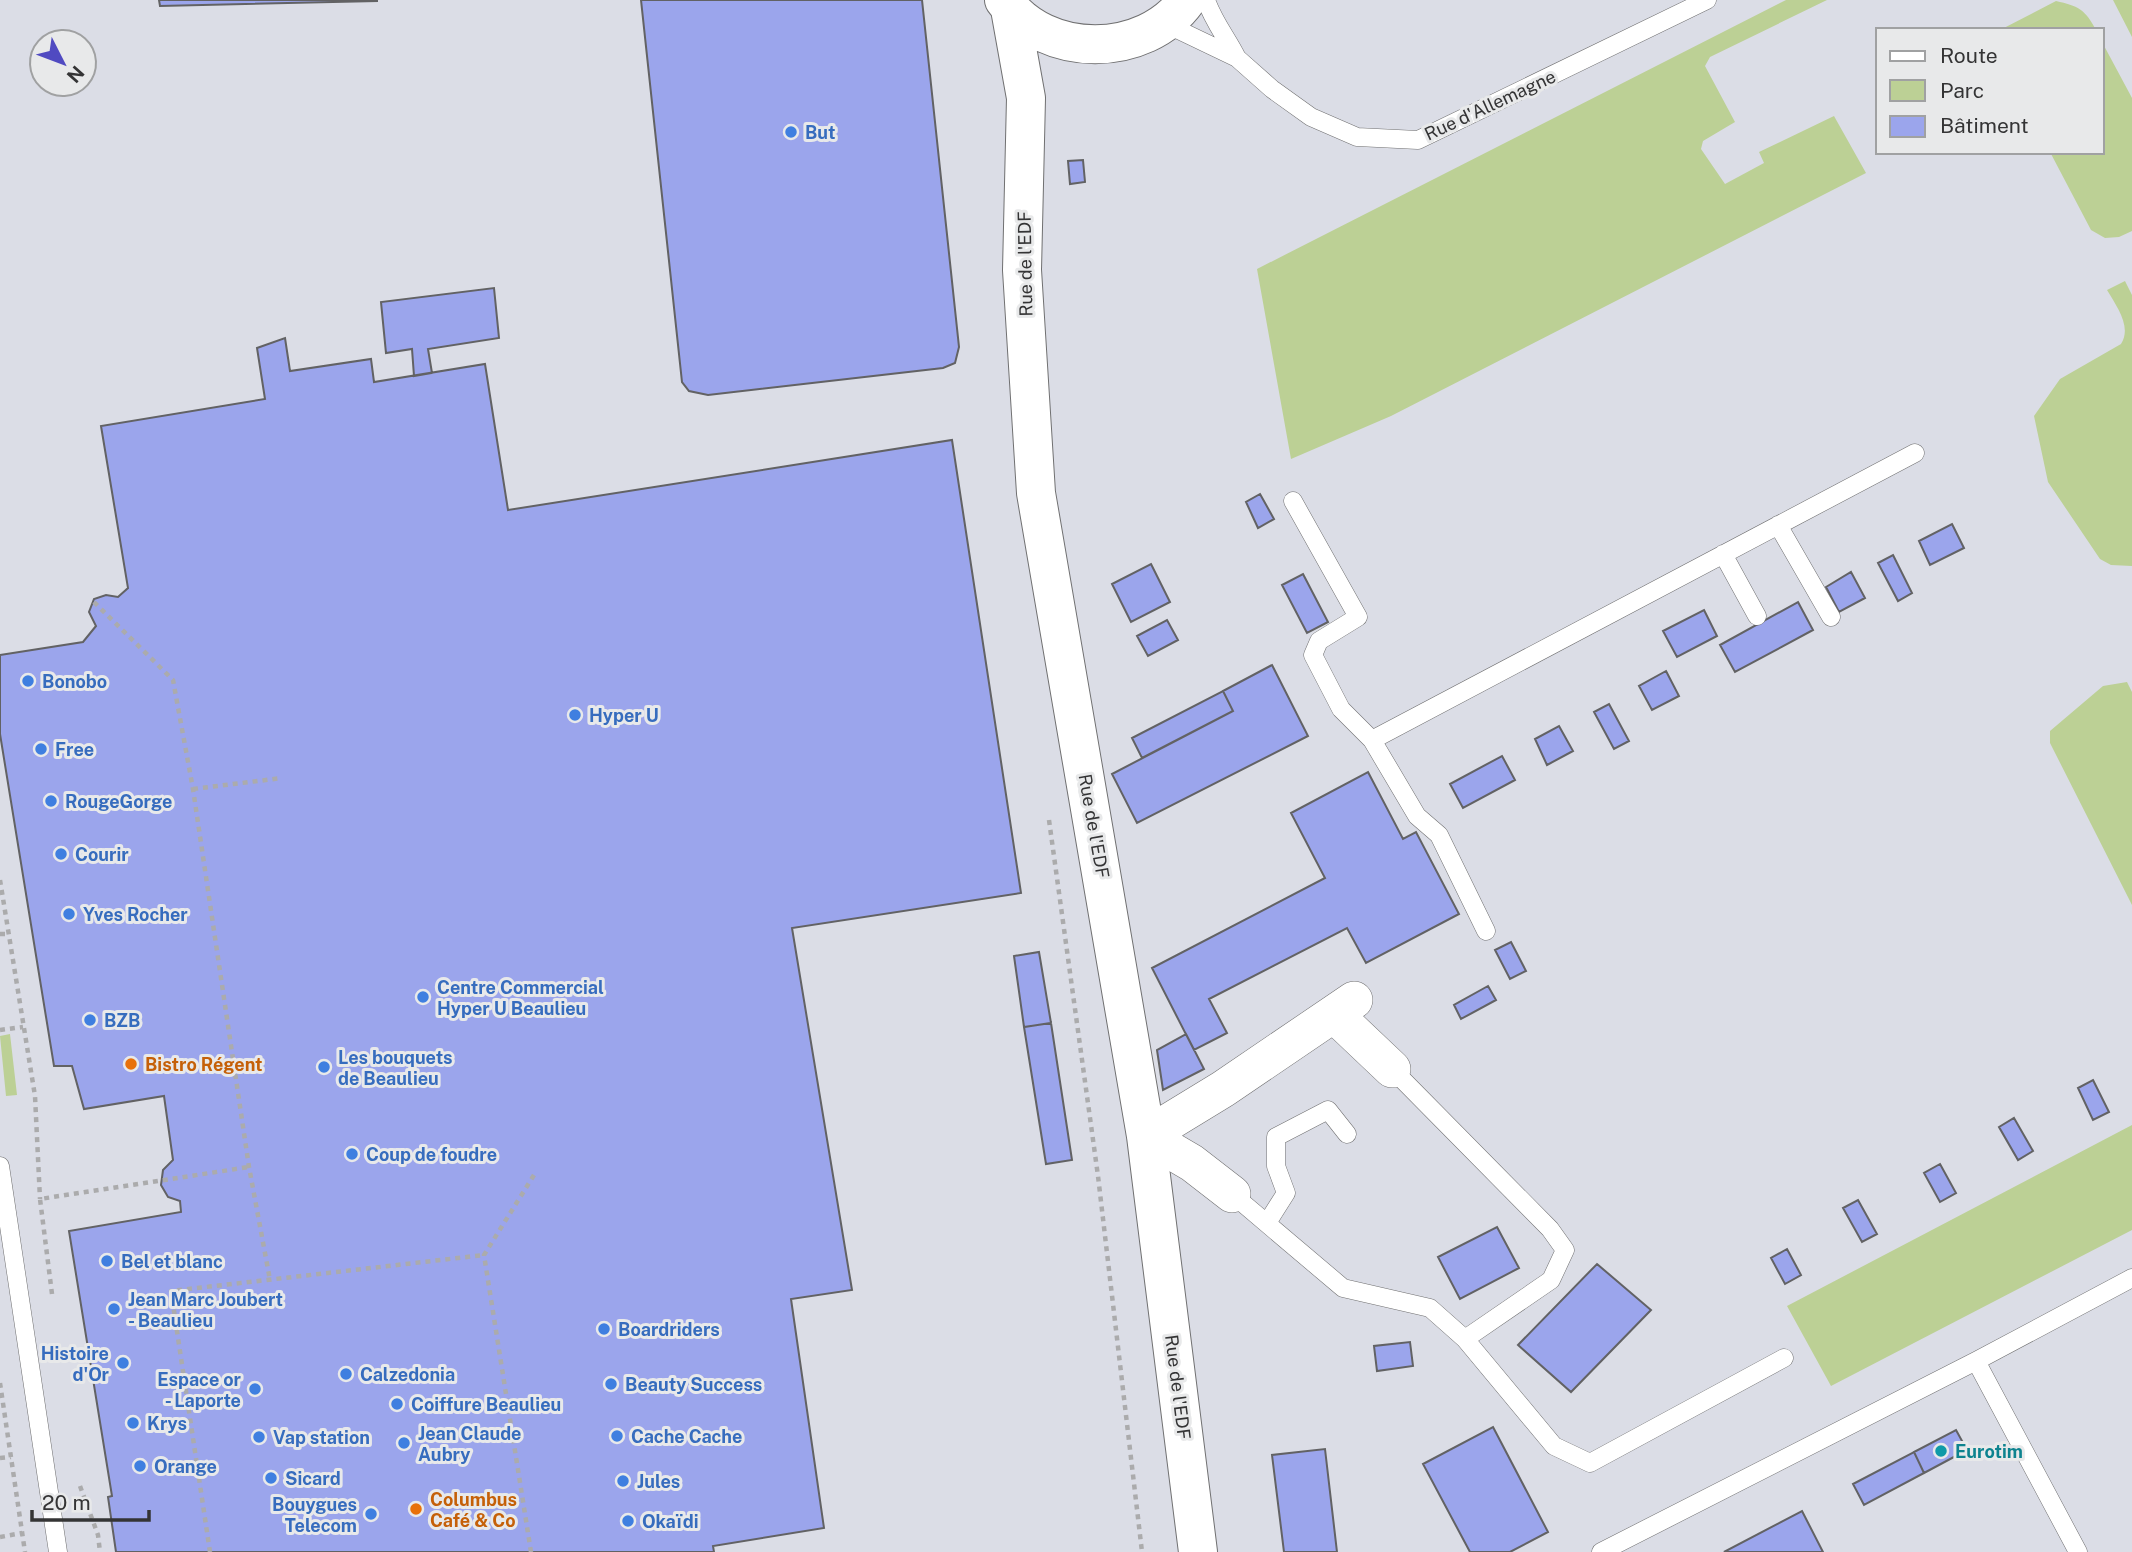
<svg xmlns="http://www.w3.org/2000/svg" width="2132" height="1552" viewBox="0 0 2132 1552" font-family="'Public Sans',sans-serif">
	<rect width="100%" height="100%" fill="#e8e9ea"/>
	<path fill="#dbdde6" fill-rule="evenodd" d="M0 0H2132V1552H0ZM1878 30H2102V152H1878ZM42 42H84V84H42Z"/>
	<path fill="#bcd095" d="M1786 0H1827L1710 57 1705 66 1735 122 1703 141 1701 149 1725 184 1764 163 1759 152 1834 116 1866 173 1391 416 1291 459 1257 269Z
		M2113 0H2132V37Z
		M2056 1C2078 6 2085 9 2096 30H2000Z
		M2102 42 2132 98V231L2119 237 2105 238 2091 230 2050 152H2102Z
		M2125 281 2132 295V566L2111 565 2100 559 2048 482 2034 416 2060 379 2121 344C2132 327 2117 307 2107 290Z
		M2127 682 2132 692V905L2050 743V731L2103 686Z
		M10 1034 17 1095 6 1096 0 1036Z
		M2132 1125V1230L1831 1386 1787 1306Z"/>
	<path fill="#9ba5ec" stroke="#626264" stroke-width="2" d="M159 0H377V1L160 6Z
		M641 0H922L959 347 955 363 943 368 708 395 689 391 682 382Z
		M1083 160 1085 182 1070 184 1068 161Z
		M494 288 499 338 428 349 432 373 414 376 412 349 386 353 381 302Z
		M285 338 290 371 371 359 374 382 485 364 508 510 952 440 1021 893 792 928 852 1290 791 1299 824 1528 713 1546 714 1552H116L108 1497 112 1496 69 1231 181 1212 180 1201 168 1197 161 1185 163 1170 173 1160 164 1096 84 1109 72 1066H54L0 734V655L83 642 96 626 89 612 94 599 106 595 118 597 128 588 101 426 265 399 257 348Z
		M1260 494 1274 519 1258 528 1246 502Z
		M1952 524 1964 548 1930 565 1919 541Z
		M1893 555 1912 593 1898 601 1878 563Z
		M1151 564 1170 602 1131 622 1112 584Z
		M1851 572 1865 598 1839 612 1826 587Z
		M1303 574 1328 622 1307 633 1282 585Z
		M1798 602 1813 630 1735 672 1720 645Z
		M1704 610 1717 636 1677 657 1663 631Z
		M1167 620 1178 640 1148 656 1137 636Z
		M1272 665 1308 736 1137 823 1112 774 1233 711 1223 691Z
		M1666 671 1679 696 1652 710 1639 686Z
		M1223 691 1233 711 1142 758 1132 738Z
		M1609 704 1629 741 1614 749 1594 712Z
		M1559 726 1573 751 1547 765 1535 739Z
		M1502 756 1515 780 1463 808 1450 784Z
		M1368 772 1403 839 1416 832 1459 914 1366 963 1347 928 1209 999 1227 1033 1194 1050 1152 968 1325 878 1291 813Z
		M1511 942 1526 971 1510 979 1495 950Z
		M1039 952 1051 1023 1024 1027 1014 956Z
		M1488 986 1496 1000 1461 1019 1454 1005Z
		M1051 1023 1072 1160 1046 1164 1024 1027Z
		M1186 1034 1204 1069 1163 1090 1157 1050Z
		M2093 1080 2109 1112 2093 1120 2078 1088Z
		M2014 1118 2033 1151 2018 1160 1999 1127Z
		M1940 1164 1956 1193 1940 1202 1924 1173Z
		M1858 1200 1877 1234 1862 1242 1843 1208Z
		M1497 1227 1519 1268 1460 1299 1438 1257Z
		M1787 1249 1801 1275 1785 1284 1771 1258Z
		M1597 1264 1651 1310 1571 1392 1518 1345Z
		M1410 1342 1413 1366 1377 1371 1374 1346Z
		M1493 1427 1548 1532 1510 1552H1470L1423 1464Z
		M1956 1430 1967 1450 1924 1473 1914 1452Z
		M1325 1449 1337 1552H1284L1272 1455Z
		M1914 1452 1924 1473 1864 1505 1853 1484Z
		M1802 1511 1823 1552H1724Z"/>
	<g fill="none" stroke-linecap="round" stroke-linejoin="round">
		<g stroke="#707071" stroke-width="19">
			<path id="lane" d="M1206 0C1213 21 1227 38 1237 58
				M1164 23 1237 58 1272 89 1311 117 1357 137 1418 140 1707 0
				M1293 501 1358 617 1319 641 1313 655 1341 709 1372 740 1417 816 1439 835 1486 931
				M1778 525 1831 617
				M1723 554 1757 616
				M1372 740 1915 453
				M1392 1069 1550 1229 1565 1250 1551 1280 1465 1339
				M0 1166 58 1552
				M1232 1194 1343 1288 1430 1308 1465 1339 1554 1446 1590 1463 1784 1358
				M1267 1223 1286 1193 1276 1166V1137L1328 1110 1347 1134
				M1976 1361 2078 1552
				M1601 1552 1976 1361 2132 1278"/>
		</g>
		<g stroke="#707071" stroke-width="38">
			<path id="street" d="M1334 1014 1392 1069
				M1232 1194 1192 1163 1146 1136 1223 1089 1354 1000"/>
		</g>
		<g stroke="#707071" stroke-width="40">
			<path id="secondary" d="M1004 0C1045 59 1145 59 1187 0
				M1010 9 1026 98 1022 270 1036 493 1146 1136 1198 1552"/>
		</g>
		<path stroke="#ababac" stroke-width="4.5" stroke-dasharray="5 5" stroke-linecap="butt" d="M94 602 173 680 193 789 249 1167 270 1280
			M193 789 282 778
			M1049 820 1098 1176 1142 1552
			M0 880 35 1096 40 1199
			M0 934H9
			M0 1030 23 1027
			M52 1294 40 1199 249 1167
			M0 1383 25 1552
			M0 1458 11 1457
			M80 1486 98 1535 100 1552
			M0 1537 22 1533
			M210 1552 171 1291 484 1255
			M531 1552 484 1255 534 1175"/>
		<use href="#lane" stroke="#fff" stroke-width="18"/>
		<use href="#street" stroke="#fff" stroke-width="37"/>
		<use href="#secondary" stroke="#fff" stroke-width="38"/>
	</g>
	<g fill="#3f7fe0" stroke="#e8e9ea" stroke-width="2.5">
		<circle cx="791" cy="132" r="7"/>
		<circle cx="28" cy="681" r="7"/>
		<circle cx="575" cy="715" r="7"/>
		<circle cx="41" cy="749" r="7"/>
		<circle cx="51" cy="801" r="7"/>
		<circle cx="61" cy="854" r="7"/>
		<circle cx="69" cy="914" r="7"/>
		<circle cx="423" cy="997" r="7"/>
		<circle cx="90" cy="1020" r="7"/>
		<circle cx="324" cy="1067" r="7"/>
		<circle cx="352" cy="1154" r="7"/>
		<circle cx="107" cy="1261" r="7"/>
		<circle cx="114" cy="1309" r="7"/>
		<circle cx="604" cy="1329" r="7"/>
		<circle cx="123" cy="1363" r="7"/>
		<circle cx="346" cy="1374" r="7"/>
		<circle cx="611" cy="1384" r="7"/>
		<circle cx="255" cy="1389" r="7"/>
		<circle cx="397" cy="1404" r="7"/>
		<circle cx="133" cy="1423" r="7"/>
		<circle cx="617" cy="1436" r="7"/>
		<circle cx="259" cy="1437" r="7"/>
		<circle cx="404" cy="1443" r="7"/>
		<circle cx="140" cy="1466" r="7"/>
		<circle cx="271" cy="1478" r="7"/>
		<circle cx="623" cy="1481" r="7"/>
		<circle cx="371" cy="1514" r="7"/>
		<circle cx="628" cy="1521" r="7"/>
	</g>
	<g fill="#e8710a" stroke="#e8e9ea" stroke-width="2.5">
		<circle cx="131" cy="1064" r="7"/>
		<circle cx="416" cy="1509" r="7"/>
	</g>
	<circle fill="#0f9aa8" stroke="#e8e9ea" stroke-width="2.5" cx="1941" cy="1451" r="7"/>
	<g text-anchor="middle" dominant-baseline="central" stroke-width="6" stroke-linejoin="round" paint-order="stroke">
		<g font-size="18" fill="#343435" stroke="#e8e9ea">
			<text transform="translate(1490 105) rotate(-25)">Rue d'Allemagne</text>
			<text transform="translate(1025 264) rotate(-91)">Rue de l'EDF</text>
			<text transform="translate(1094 826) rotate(80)">Rue de l'EDF</text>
			<text transform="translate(1178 1387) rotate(83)">Rue de l'EDF</text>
		</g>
		<g font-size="18" font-weight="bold" fill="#366cbe" stroke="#e8e9ea" text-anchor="start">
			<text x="805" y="132">But</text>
			<text x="42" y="681">Bonobo</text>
			<text x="589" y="715">Hyper U</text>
			<text x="55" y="749">Free</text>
			<text x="65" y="801">RougeGorge</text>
			<text x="75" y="854">Courir</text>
			<text x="83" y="914">Yves Rocher</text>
			<text x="437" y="987">Centre Commercial<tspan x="437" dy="21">Hyper U Beaulieu</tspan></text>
			<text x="104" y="1020">BZB</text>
			<text x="338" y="1057">Les bouquets<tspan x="338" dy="21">de Beaulieu</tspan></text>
			<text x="366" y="1154">Coup de foudre</text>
			<text x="121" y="1261">Bel et blanc</text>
			<text x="128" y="1299">Jean Marc Joubert<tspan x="128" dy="21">- Beaulieu</tspan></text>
			<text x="618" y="1329">Boardriders</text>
			<text x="109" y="1353" text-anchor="end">Histoire<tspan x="109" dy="21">d'Or</tspan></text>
			<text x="360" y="1374">Calzedonia</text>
			<text x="241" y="1379" text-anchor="end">Espace or<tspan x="241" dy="21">- Laporte</tspan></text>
			<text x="625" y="1384">Beauty Success</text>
			<text x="411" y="1404">Coiffure Beaulieu</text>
			<text x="147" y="1423">Krys</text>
			<text x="418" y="1433">Jean Claude<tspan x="418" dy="21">Aubry</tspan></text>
			<text x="631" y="1436">Cache Cache</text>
			<text x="273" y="1437">Vap station</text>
			<text x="154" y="1466">Orange</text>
			<text x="285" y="1478">Sicard</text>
			<text x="637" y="1481">Jules</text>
			<text x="357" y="1504" text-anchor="end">Bouygues<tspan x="357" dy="21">Telecom</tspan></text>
			<text x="642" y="1521">Okaïdi</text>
		</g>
		<g font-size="18" font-weight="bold" fill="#c56008" stroke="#e8e9ea" text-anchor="start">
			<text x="145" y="1064">Bistro Régent</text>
			<text x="430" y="1499">Columbus<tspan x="430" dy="21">Café &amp; Co</tspan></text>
		</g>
		<g font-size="18" font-weight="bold" fill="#0d838f" stroke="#e8e9ea" text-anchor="start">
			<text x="1955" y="1451">Eurotim</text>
		</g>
	</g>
	<rect x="1876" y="28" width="228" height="126" fill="#e8e9ea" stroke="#a0a1a2" stroke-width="2"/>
	<rect x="1890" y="51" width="35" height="10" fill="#ffffff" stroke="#a0a1a2" stroke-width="2"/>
	<text x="1940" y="63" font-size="21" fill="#343435">Route</text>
	<rect x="1890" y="80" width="35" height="21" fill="#bcd095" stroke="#a0a1a2" stroke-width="2"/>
	<text x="1940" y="98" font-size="21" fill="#343435">Parc</text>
	<rect x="1890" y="116" width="35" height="21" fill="#9ba5ec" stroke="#a0a1a2" stroke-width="2"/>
	<text x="1940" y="133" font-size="21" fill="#343435">Bâtiment</text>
	<g transform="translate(63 63) rotate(132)"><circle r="33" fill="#e8e9ea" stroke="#a0a1a2" stroke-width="2"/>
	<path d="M0-5L12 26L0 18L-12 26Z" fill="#504ac1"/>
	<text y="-10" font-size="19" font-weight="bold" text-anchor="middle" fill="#343435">N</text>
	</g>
	<path d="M32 1510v10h117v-10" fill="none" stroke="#343435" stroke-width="3.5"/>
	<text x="42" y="1510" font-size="21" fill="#343435" stroke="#e8e9ea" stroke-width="5" paint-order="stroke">20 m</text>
</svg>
